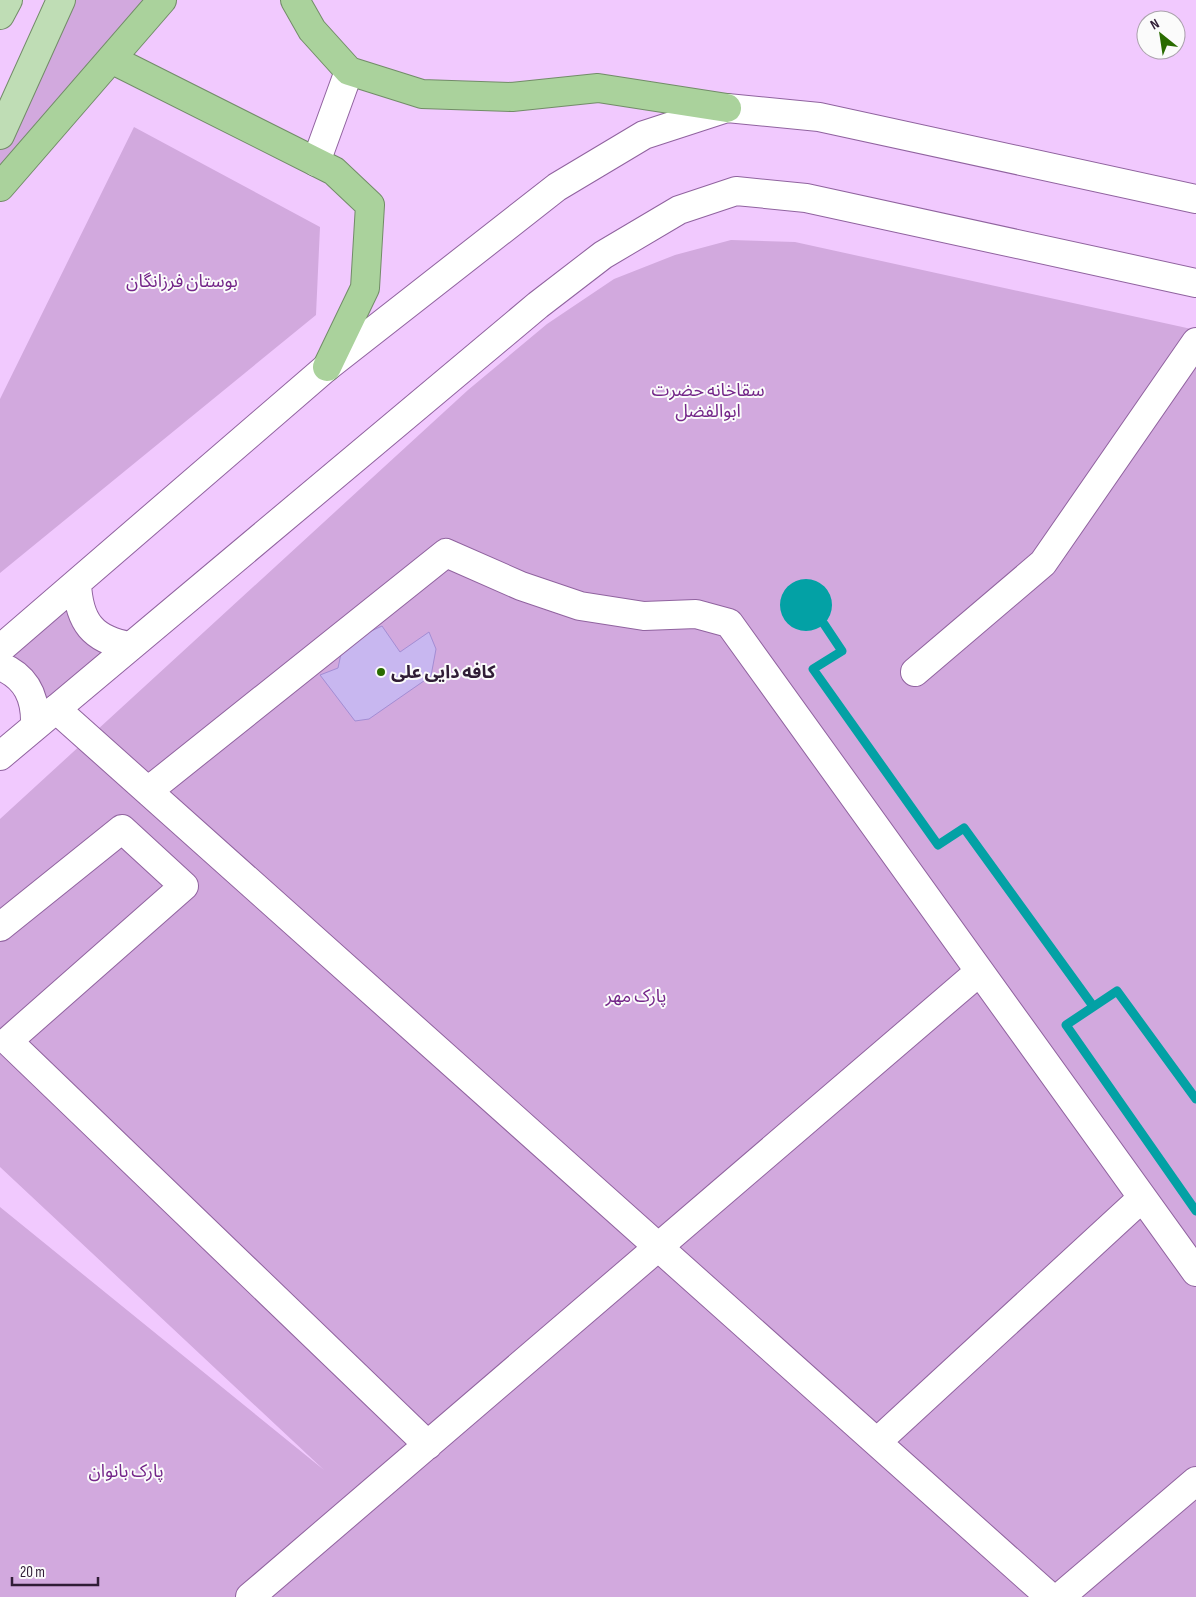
<svg xmlns="http://www.w3.org/2000/svg" width="1196" height="1597" viewBox="0 0 1196 1597" font-family="'Sofia Sans Condensed','Noto Sans Arabic',sans-serif">
	<rect width="100%" height="100%" fill="#f1c9fe"/>
	<path fill="#d2a9de" d="M66 0H161L0 186V142Z
		M134 127 320 227 316 315 0 573V399Z
		M731 240 795 242 1196 330V1597H0V1207L324 1470 0 1167V819L468 390 547 324 614 279 675 255Z
		M76 587 111 645 36 725 0 650Z"/>
	<path fill="#03a1a5" d="M780 605a26 26 0 1 1 52 0a26 26 0 1 1-52 0Z"/>
	<g fill="none" stroke-linecap="round" stroke-linejoin="round">
		<path stroke="#03a1a5" stroke-width="9" d="M824 624 842 651 813 669 938 845 964 828 1093 1006
			M1196 1099 1117 991 1066 1025 1196 1211"/>
	</g>
	<path fill="#c8b7f0" stroke="#a38dd4" d="M382 626 400 652 429 632 436 649 431 676 369 719 355 721 320 675 338 668 343 644Z"/>
	<g fill="none" stroke-linecap="round" stroke-linejoin="round">
		<g stroke="#90639f" stroke-width="30">
			<path id="minor" d="M915 672 1043 563 1196 342
				M56 709 1050 1597
				M148 791 446 553 521 586 580 606 644 616 696 614 729 623 1196 1272
				M0 927 122 829 184 886 8 1041 428 1445
				M877 1442 1142 1198
				M250 1597 979 972
				M1060 1597 1196 1481"/>
		</g>
		<g stroke="#90639f" stroke-width="30">
			<path id="tertiary" d="M316 162 349 71
				M77 584C79 622 93 640 130 646
				M0 649 327 367 557 187 644 135 727 108 819 117 1196 199
				M0 666C27 677 36 698 35 726
				M0 756 538 305 603 255 679 210 736 191 806 198 1196 283"/>
		</g>
		<g stroke="#728c68" stroke-width="30">
			<path id="primary" d="M0 15 8 0
				M0 135 61 0"/>
		</g>
		<g stroke="#728c68" stroke-width="30">
			<path id="trunk" d="M295 0 312 30 349 71 422 94 512 97 598 88 727 108
				M111 59 334 171 370 205 365 288 327 367
				M0 187 162 0"/>
		</g>
		<use href="#minor" stroke="#fff" stroke-width="28"/>
		<use href="#tertiary" stroke="#fff" stroke-width="28"/>
		<use href="#primary" stroke="#bfddb5" stroke-width="28"/>
		<use href="#trunk" stroke="#aad29c" stroke-width="28"/>
	</g>
	<circle fill="#296b00" stroke="#fbfbfb" stroke-width="2" cx="381" cy="672" r="5"/>
	<g text-anchor="middle" dominant-baseline="central" stroke-width="4" stroke-linejoin="round" paint-order="stroke">
		<g font-size="18" fill="#742689" stroke="#fbfbfb">
			<text x="182" y="281">بوستان فرزانگان</text>
			<text x="708" y="390">سقاخانه حضرت<tspan x="708" dy="21">ابوالفضل</tspan></text>
			<text x="636" y="996">پارک مهر</text>
			<text x="126" y="1471">پارک بانوان</text>
		</g>
		<g font-size="18" font-weight="bold" fill="#301d36" stroke="#fbfbfb" text-anchor="start">
			<text x="391" y="672">کافه دایی علی</text>
		</g>
	</g>
	<g transform="translate(1161 35) rotate(330)"><circle r="24" fill="#fbfbfb" stroke="#aaa2ac"/>
	<path d="M0-4L9 19L0 12L-9 19Z" fill="#296b00"/>
	<text y="-8" font-size="14" font-weight="bold" text-anchor="middle" fill="#301d36">N</text>
	</g>
	<path d="M12 1577v8h86v-8" fill="none" stroke="#301d36" stroke-width="2.5"/>
	<text x="20" y="1577" font-size="15" fill="#301d36" stroke="#fbfbfb" stroke-width="4" paint-order="stroke">20 m</text>
</svg>
